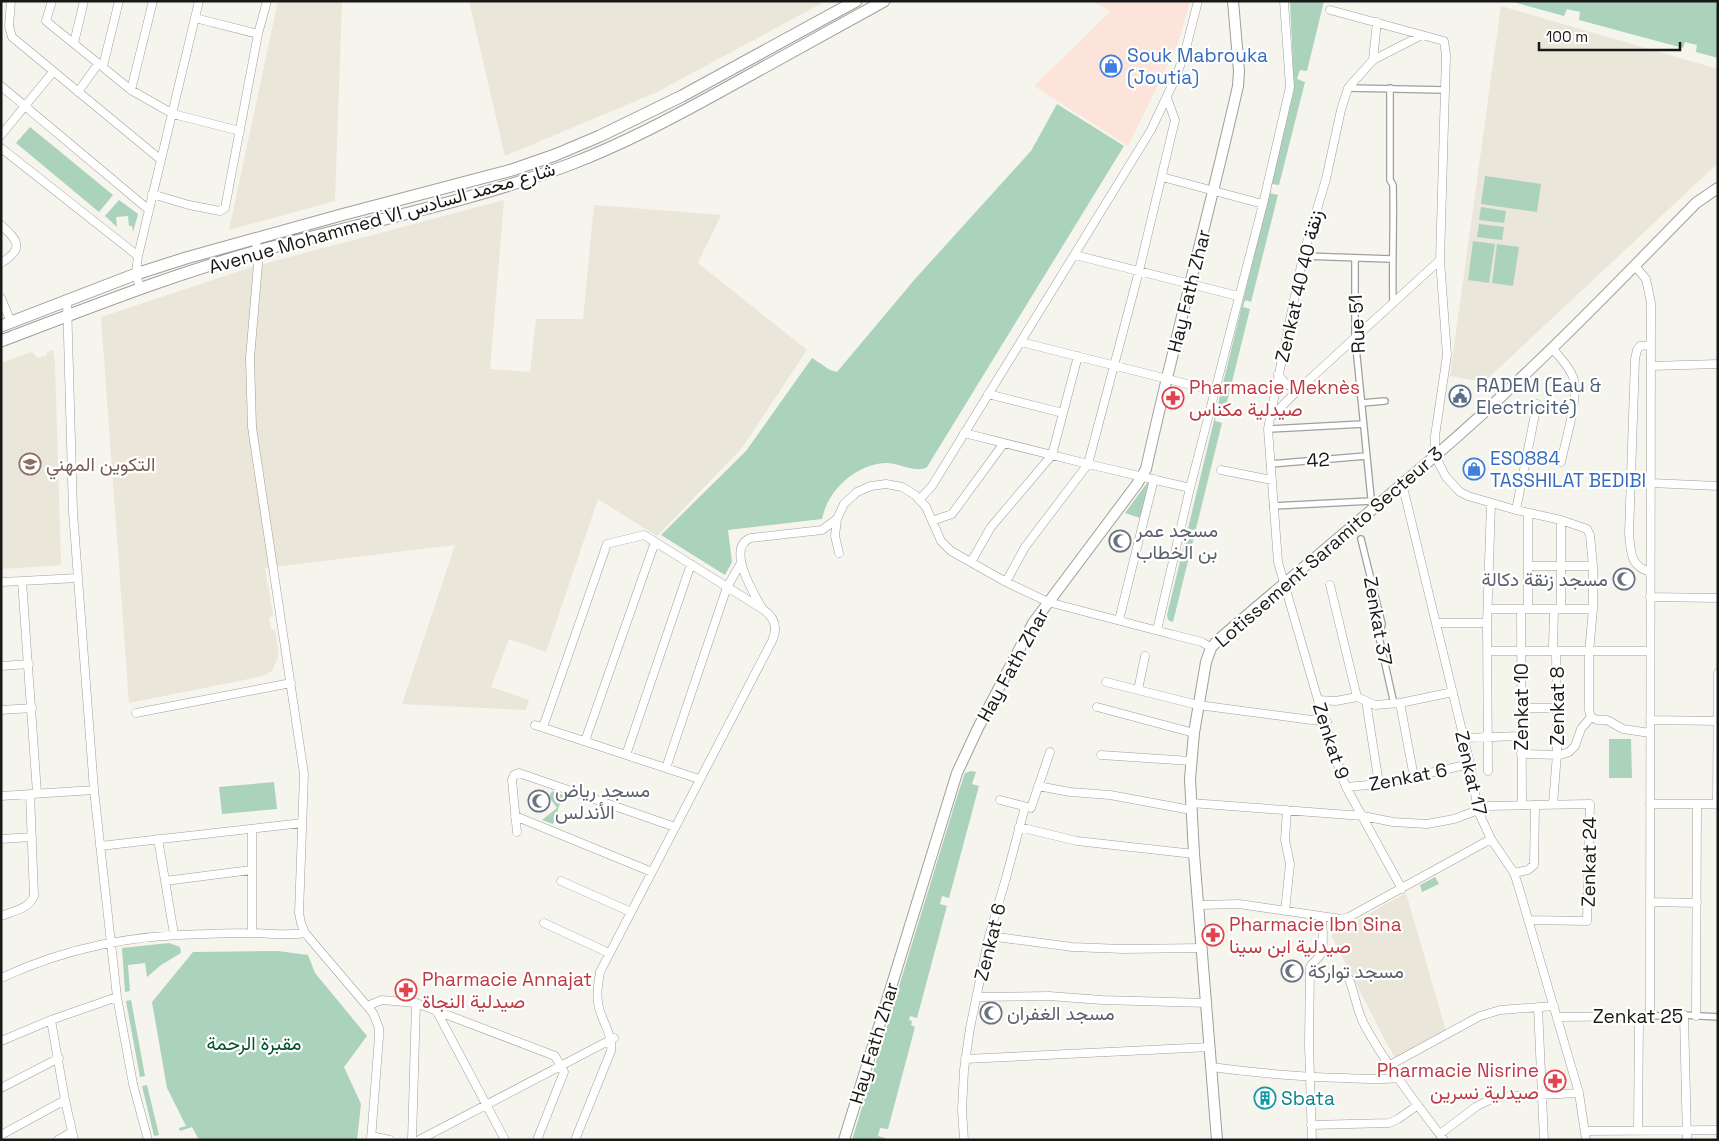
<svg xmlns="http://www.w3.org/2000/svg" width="1719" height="1141" viewBox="0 0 1719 1141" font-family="'Space Grotesk',Vazirmatn,sans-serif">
	<rect width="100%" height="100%" fill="#f5f4ed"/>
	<path fill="#fce4da" d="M1090 1H1190L1177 46 1128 146 1034 86 1109 13 1110 10Z"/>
	<path fill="#eae6d9" d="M278 1H342L335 201 229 230Z
		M469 1H826L657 92 505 156Z
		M1501 6 1718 69V163L1484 382 1450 376Z
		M504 200 490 369 530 372 536 319H583L594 205 721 215 698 263 807 350 742 448 657 536 598 499 546 652 509 639 491 687 529 700 526 710 402 704 455 545 265 568 273 614 269 619 271 629 275 630 278 649V657L272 671 265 675 258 677 129 703 101 317 252 267Z
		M53 350 55 363 61 565 1 569V363L32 352 38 358 47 355V352Z
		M1406 893 1446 1031 1396 1059 1386 1042 1331 935Z"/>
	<path fill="#abd2bb" d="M1290 1H1324L1307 71 1300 70 1297 79 1305 82 1279 185 1272 184 1270 193 1278 195 1251 302 1245 300 1243 307 1250 309 1224 414 1217 412 1215 421 1222 423 1173 622 1168 620 1167 615 1294 90Z
		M1510 1H1718V58L1696 52 1697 45 1685 42 1683 48 1579 20 1580 12 1567 9 1564 16Z
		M1057 104 1124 146 927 467C916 474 898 462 885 463 855 465 828 490 822 519L728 530 732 562 725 575 661 535 746 451 812 358 830 370 837 372 915 279 1031 151Z
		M30 127 113 195 99 212 16 143Z
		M1485 176 1541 184 1537 212 1481 204Z
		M119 200 138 214 133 232 132 226H129L128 216 116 217 117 227 105 216Z
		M1481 207 1506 211 1504 223 1479 220Z
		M1479 224 1504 227 1502 240 1477 237Z
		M1473 241 1495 244 1489 283 1468 280Z
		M1497 244 1519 247 1513 286 1492 283Z
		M1147 483H1149L1140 518 1125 513Z
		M1609 739H1631L1632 778H1609Z
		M971 771 976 772 972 784 979 786 949 898 942 896 940 904 947 906 917 1018 910 1016 909 1020 912 1021 911 1025 915 1027 888 1129 880 1128 878 1136 885 1138V1140H852L956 800 965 773Z
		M274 782 277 809 222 814 219 787Z
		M552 791 563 795 553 824 542 820 557 808 549 797Z
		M1435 877 1439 884 1422 892 1420 885Z
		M169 943 180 947 181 953 161 965 147 977 145 963 128 965 130 991 125 992 122 948Z
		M278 951 308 955 315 973 367 1036 344 1067 361 1104 357 1140H199L192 1127 180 1131 179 1128 186 1126 167 1088 152 1002 193 952Z
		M131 1000 145 1076 140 1077 126 1001Z
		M147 1085 159 1135 154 1136 142 1086Z"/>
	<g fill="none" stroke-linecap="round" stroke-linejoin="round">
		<g stroke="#a19f9a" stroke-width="8">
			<path id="pedestrian" d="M1348 88 1445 90
				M1390 88V180L1393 185C1394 224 1392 264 1393 303
				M1303 256 1391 259
				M1355 258V337L1372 508
				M1362 403 1385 401
				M1268 429 1363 424
				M1270 464 1366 456
				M1273 506 1371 501
				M1361 539 1382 624 1379 637 1394 704
				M1650 1016 1684 1015 1718 1017"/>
		</g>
		<g stroke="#a19f9a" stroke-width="9">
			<path id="minor" d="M11 1 9 26 12 37 161 160
				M52 1 46 21 131 90 173 114 240 131
				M1330 10 1422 35
				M195 18 258 34
				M74 43 84 1
				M1373 60 1377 22
				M103 66 119 1
				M1 86 149 210
				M131 90 153 1
				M78 92 98 64
				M1 135 53 72
				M1 148 138 256
				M1162 177 1263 204
				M152 194 189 205 220 211 225 208 258 34 267 1
				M1 225C19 241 24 249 1 263
				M256 238 258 264 250 358 252 427 304 774 299 913 301 923 305 933 373 1013 379 1028V1037L371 1140
				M1075 255 1238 296
				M140 288 136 274 138 256 199 1
				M1 298 11 322
				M67 301 73 512 94 790 117 997 133 1084 148 1140
				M1021 342 1215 391
				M1553 349C1560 358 1569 366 1573 377 1580 395 1565 442 1561 462
				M1651 366 1718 364
				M1278 374C1284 383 1288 387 1299 389
				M988 394 1063 413
				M1270 418 1299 389 1440 260
				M964 433 1088 464 1190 488
				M1221 470 1272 480
				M1402 483 1470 764 1478 811 1491 839 1514 873 1518 885 1579 1093 1586 1140
				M1651 483 1718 486
				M919 500 932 486 1151 130 1176 77 1185 52 1198 1
				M1516 510 1537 404
				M1528 513V609
				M837 519 835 536 839 553
				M932 521 952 514 1004 443
				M971 562 991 527 1052 455 1078 356
				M1528 566H1593
				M1650 572C1630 566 1631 553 1629 534L1635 359 1637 350 1640 346 1651 345
				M22 581 77 578
				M1 582 22 581 37 793
				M1006 582 1025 547 1088 464 1139 271 1175 120 1167 98
				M1330 585 1357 697
				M1650 597 1718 598
				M762 608C754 594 725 547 751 538L822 530 837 519 844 504 857 492 871 486 886 484 902 487 915 495 926 507 941 541 951 551 1006 582 1048 602 1170 634
				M1488 609H1593
				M1521 609 1522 805
				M1561 609V520
				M1119 620 1154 479
				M1436 623H1487
				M1157 630 1190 488 1263 204 1290 87 1284 1
				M1174 635 1202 642 1211 648
				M1487 651H1650
				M1 666 29 664
				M1106 682 1198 705 1327 722
				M1138 690 1145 656
				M1318 700 1336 701 1357 697 1375 705 1400 703 1453 692
				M1366 701 1379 784
				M1400 703 1414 777
				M1097 707 1194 733
				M1522 708H1557
				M1 710 32 708
				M136 713 291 683
				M1650 720 1718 721
				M535 725 699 779
				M543 727 607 544 644 535 764 610C775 618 778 628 772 641L600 972C598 984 596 996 599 1008 603 1023 613 1036 611 1051L575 1140
				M1463 738 1521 736
				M585 741 655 542
				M1521 754 1560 755 1569 752 1575 746 1581 729 1591 717
				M626 755 691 564
				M1101 755 1191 761
				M666 768 727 587 741 563
				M1488 771 1487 623 1491 503
				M1038 786 1070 792 1110 795 1191 810
				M1346 787 1379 784 1470 764
				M1 796 94 790
				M1000 800 1031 808 1050 752
				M1191 803 1363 816 1393 822 1427 824 1454 819 1489 806 1590 804 1587 921 1528 920
				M1553 804 1557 754V708L1556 655 1553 646 1554 609
				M1650 804H1718
				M1717 805 1718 673
				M515 816 652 872
				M1019 827 1077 841 1194 854
				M252 829V933
				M517 832 512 780 514 775 519 773 675 827
				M1 839 32 837
				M158 839 174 934
				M100 846 302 823
				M1514 873 1528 870 1534 865 1535 805
				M165 881 251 870
				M561 881 631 912
				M1402 889 1346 787C1334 759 1329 729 1318 700L1278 562 1268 429 1270 418 1303 256 1326 179 1341 110 1348 88 1373 60 1422 35 1444 41 1446 55 1440 260 1447 355 1435 436V456L1446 477 1460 492 1468 496 1516 510 1561 520 1587 529 1590 535 1593 566V609L1589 652V710L1591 717 1597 720H1607L1623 729 1650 733
				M1650 902 1697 903
				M1199 905 1239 904 1341 919 1349 917 1491 839
				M1285 911 1290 864 1285 840 1287 810
				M1 916C13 911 29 909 34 896L30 794
				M544 923 609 953
				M989 936 1072 947 1123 949 1202 948
				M1 978C68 947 132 935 206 934 221 933 236 933 252 933 269 933 288 936 305 933
				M1349 979C1355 994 1357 1012 1365 1026 1387 1066 1416 1103 1444 1140
				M977 997 1049 996 1102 1000 1207 1003
				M367 1006 382 1000 416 1003 555 1056 564 1072 537 1140
				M1538 1007 1544 1140
				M436 1010 505 1140
				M1684 1015 1687 1140
				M1696 1016 1697 805
				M1558 1017 1650 1016 1651 303 1646 279 1635 266
				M51 1020 65 1100 74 1140
				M1 1041 51 1020 117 997
				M965 1059 1210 1047
				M1390 1065 1480 1016 1500 1010 1554 1006
				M1211 1067C1256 1073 1300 1077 1345 1078 1363 1079 1381 1080 1399 1078
				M1 1088 59 1058
				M1311 1125 1389 1123 1398 1119 1418 1105
				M1638 1130 1639 1016
				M1586 1131 1718 1130
				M1440 1134 1477 1106 1496 1097 1579 1093
				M1 1135 65 1100
				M371 1136 390 1140
				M58 1140 72 1132
				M412 1140 416 1003
				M419 1140 614 1038
				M964 1140 962 1110 964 1070 970 1028 989 936 1006 878 1025 807
				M1312 1140 1309 1044 1310 967C1313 962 1318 959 1321 954 1325 947 1322 925 1322 917"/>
		</g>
		<g stroke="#a19f9a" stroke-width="12">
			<path id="tertiary" d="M844 1140 957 773 978 728 1033 623 1137 484 1146 469C1174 341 1209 214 1238 86L1239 71 1233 1
				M1217 1140 1194 854 1190 779 1194 733 1206 662 1211 648 1218 640C1290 578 1363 518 1435 456 1527 377 1611 290 1696 203L1718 188"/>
		</g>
		<g stroke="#a19f9a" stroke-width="13">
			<path id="secondary" d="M1 326 136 274 186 258 341 215 512 170 555 155 600 136 682 96 856 1
				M1 341C86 309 170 275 258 251 362 223 470 202 571 164 623 144 672 118 721 91 775 61 829 31 884 1"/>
		</g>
		<use href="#pedestrian" stroke="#fff" stroke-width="5.5"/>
		<use href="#minor" stroke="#fff" stroke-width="8"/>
		<use href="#tertiary" stroke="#fff" stroke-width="10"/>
		<use href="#secondary" stroke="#fff" stroke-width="11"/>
	</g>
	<defs>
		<g id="shop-ring" transform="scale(1.125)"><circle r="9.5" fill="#fff" stroke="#3f7fe0" stroke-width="1.5"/><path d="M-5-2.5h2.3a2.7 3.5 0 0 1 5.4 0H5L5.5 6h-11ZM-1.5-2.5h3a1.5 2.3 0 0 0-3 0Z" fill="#3f7fe0"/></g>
		<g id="civic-ring" transform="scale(1.125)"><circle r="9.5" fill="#fff" stroke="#5c6f8a" stroke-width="1.5"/><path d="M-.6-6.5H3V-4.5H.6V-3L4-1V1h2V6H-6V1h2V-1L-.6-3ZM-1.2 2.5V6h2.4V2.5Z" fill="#5c6f8a"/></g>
		<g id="pharmacy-ring" transform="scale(1.125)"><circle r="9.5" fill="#fff" stroke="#e0444e" stroke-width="1.5"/><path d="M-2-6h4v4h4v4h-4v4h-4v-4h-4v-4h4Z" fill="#e0444e"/></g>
		<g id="school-ring" transform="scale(1.125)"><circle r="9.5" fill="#fff" stroke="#8d6e63" stroke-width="1.5"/><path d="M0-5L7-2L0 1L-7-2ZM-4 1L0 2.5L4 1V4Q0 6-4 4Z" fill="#8d6e63"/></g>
		<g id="mosque-ring" transform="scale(1.125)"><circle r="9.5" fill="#fff" stroke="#6b7280" stroke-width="1.5"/><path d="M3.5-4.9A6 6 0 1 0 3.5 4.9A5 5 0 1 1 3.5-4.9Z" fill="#6b7280"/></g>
		<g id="building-ring" transform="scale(1.125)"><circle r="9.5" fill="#fff" stroke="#0f9aa8" stroke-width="1.5"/><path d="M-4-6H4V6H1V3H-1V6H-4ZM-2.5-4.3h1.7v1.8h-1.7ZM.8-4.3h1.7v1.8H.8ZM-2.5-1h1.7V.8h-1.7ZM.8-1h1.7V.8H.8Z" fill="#0f9aa8"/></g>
	</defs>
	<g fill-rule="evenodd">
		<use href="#shop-ring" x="1111" y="66"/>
		<use href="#civic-ring" x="1460" y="396"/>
		<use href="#pharmacy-ring" x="1173" y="398"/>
		<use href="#school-ring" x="30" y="464"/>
		<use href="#shop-ring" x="1474" y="469"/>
		<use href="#mosque-ring" x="1120" y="541"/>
		<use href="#mosque-ring" x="1624" y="579"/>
		<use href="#mosque-ring" x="539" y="801"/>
		<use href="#pharmacy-ring" x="1213" y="935"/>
		<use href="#mosque-ring" x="1292" y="971"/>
		<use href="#pharmacy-ring" x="406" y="990"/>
		<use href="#mosque-ring" x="991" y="1013"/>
		<use href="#pharmacy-ring" x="1555" y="1081"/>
		<use href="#building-ring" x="1265" y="1098"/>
	</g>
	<g text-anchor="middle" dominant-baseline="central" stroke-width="4.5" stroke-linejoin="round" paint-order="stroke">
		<g font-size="19" fill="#366cbe" stroke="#fff" text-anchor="start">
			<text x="1127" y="55">Souk Mabrouka<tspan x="1127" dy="22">(Joutia)</tspan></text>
			<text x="1490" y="458">ES0884<tspan x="1490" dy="22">TASSHILAT BEDIBI</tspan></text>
		</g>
		<g font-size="19" fill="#181816" stroke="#fff">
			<text transform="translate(382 218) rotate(-16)">Avenue Mohammed VI شارع محمد السادس</text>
			<text transform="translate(1299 286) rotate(-77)">Zenkat 40 زنقة 40</text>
			<text transform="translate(1189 291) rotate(-76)">Hay Fath Zhar</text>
			<text transform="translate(1357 324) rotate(-93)">Rue 51</text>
			<text transform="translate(1318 460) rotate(-4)">42</text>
			<text transform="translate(1329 547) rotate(-41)">Lotissement Saramito Secteur 3</text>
			<text transform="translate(1378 621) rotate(80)">Zenkat 37</text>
			<text transform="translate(1013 665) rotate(-61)">Hay Fath Zhar</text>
			<text transform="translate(1557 706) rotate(-90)">Zenkat 8</text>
			<text transform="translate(1521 707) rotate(-90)">Zenkat 10</text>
			<text transform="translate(1331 741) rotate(72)">Zenkat 9</text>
			<text transform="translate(1471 773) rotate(77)">Zenkat 17</text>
			<text transform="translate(1408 777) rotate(-11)">Zenkat 6</text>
			<text transform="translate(1589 862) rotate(-89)">Zenkat 24</text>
			<text transform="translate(990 942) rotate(-76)">Zenkat 6</text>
			<text x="1638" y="1016">Zenkat 25</text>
			<text transform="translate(874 1043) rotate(-73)">Hay Fath Zhar</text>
		</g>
		<g font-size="19" fill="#4e5e75" stroke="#fff" text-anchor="start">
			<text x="1476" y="385">RADEM (Eau &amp;<tspan x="1476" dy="22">Electricité)</tspan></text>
		</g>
		<g font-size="19" fill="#be3a42" stroke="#fff" text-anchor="start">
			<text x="1189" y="387">Pharmacie Meknès<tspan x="1189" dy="22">صيدلية مكناس</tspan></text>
			<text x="1229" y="924">Pharmacie Ibn Sina<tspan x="1229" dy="22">صيدلية ابن سينا</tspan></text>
			<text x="422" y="979">Pharmacie Annajat<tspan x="422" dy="22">صيدلية النجاة</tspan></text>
			<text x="1539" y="1070" text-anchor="end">Pharmacie Nisrine<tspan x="1539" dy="22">صيدلية نسرين</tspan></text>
		</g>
		<g font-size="19" fill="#785e54" stroke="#fff" text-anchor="start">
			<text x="46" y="464">التكوين المهني</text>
		</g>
		<g font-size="19" fill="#5b616d" stroke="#fff" text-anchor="start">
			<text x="1136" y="530">مسجد عمر<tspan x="1136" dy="22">بن الخطاب</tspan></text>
			<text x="1608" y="579" text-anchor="end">مسجد زنقة دكالة</text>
			<text x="555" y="790">مسجد رياض<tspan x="555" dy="22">الأندلس</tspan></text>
			<text x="1308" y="971">مسجد تواركة</text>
			<text x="1007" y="1013">مسجد الغفران</text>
		</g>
		<g font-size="19" fill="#055031" stroke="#fff">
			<text x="254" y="1043">مقبرة الرحمة</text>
		</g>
		<g font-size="19" fill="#0d838f" stroke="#fff" text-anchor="start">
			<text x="1281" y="1098">Sbata</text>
		</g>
	</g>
	<rect width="1719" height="1141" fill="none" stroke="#181816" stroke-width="5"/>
	<path d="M1539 42v8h141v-8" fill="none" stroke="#181816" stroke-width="2.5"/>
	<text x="1546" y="42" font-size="15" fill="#181816" stroke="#ffffff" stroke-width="4" paint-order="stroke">100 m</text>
</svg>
